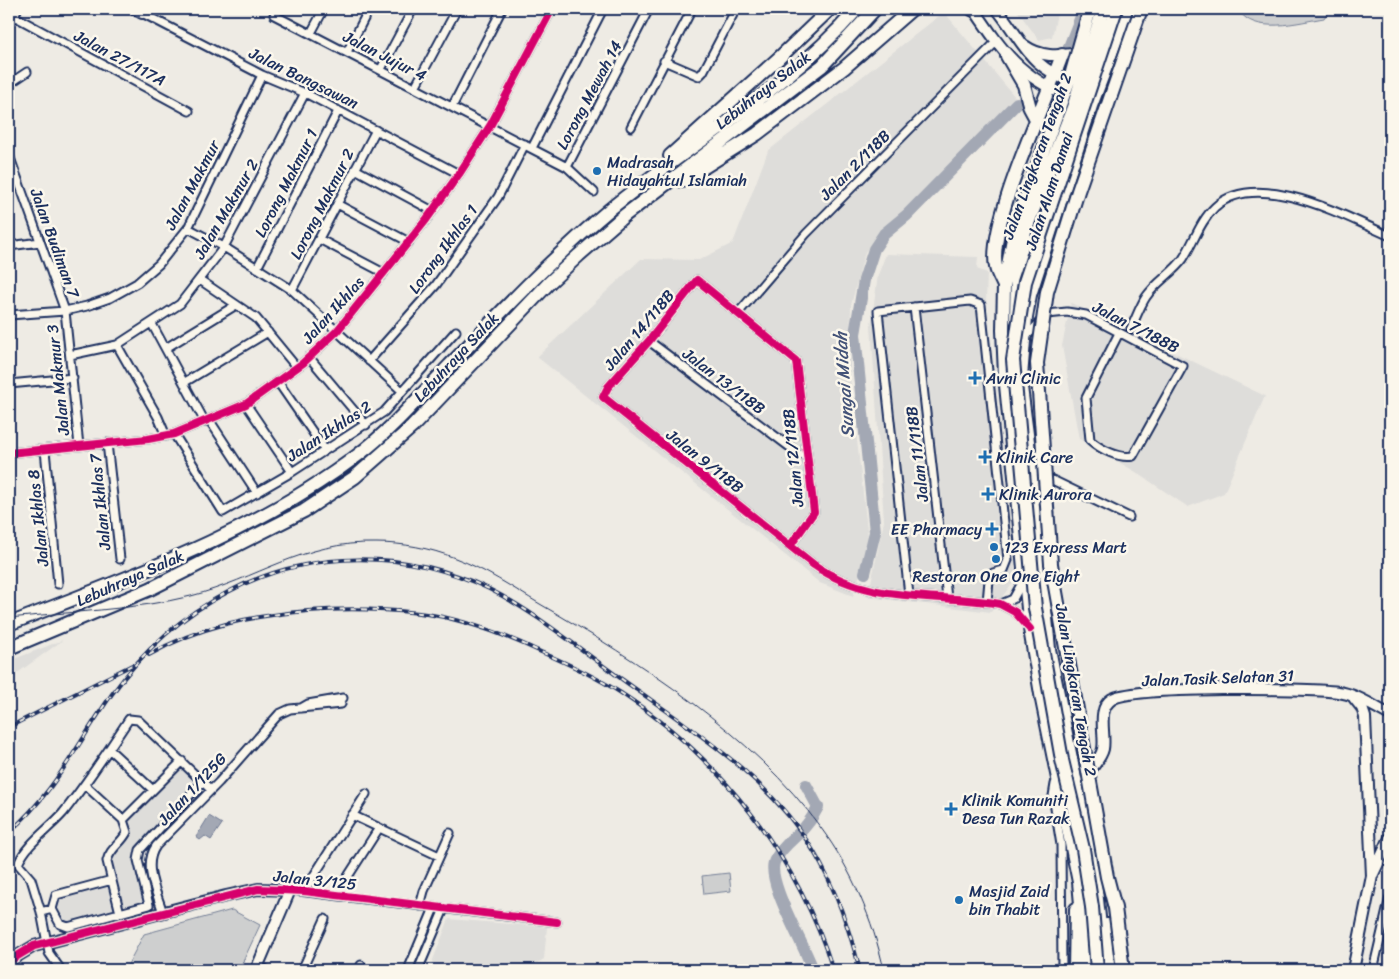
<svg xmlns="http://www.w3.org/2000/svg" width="1399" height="979" viewBox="0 0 1399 979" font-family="Sriracha,sans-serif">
	<rect width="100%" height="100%" fill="#eeebe4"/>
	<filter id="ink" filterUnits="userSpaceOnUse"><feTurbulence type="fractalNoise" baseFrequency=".02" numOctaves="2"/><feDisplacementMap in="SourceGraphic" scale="10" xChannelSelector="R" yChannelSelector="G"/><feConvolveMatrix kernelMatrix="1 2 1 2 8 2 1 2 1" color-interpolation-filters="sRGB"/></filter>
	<g filter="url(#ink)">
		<path fill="#deddda" d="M1016 9H1058L1052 37 1039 40Z
			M944 12 1015 97 865 252 851 305 850 378 869 546 853 596 820 583 537 357 641 259 699 260 733 243 768 151Z
			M886 254 978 257 977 269 987 273 986 303 1016 578 991 612 868 597 884 521 871 325 878 275Z
			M1071 303 1265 396 1224 493 1188 507 1136 472 1079 439 1062 346Z
			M63 640 16 674 9 679V661Z
			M182 764 199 782 138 849 148 904 68 926 61 923 54 910 58 897 113 882 108 861 111 853 126 840 125 821Z
			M449 919 547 927 544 959 525 970H429Z"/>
		<path fill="#cecfcf" stroke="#747f96" d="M1238 9H1330L1324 18C1299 22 1253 36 1238 9Z
			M729 873 731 891 704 894 702 876Z
			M232 910 260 925 239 970H125L144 934Z"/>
		<path fill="#a3a8b4" stroke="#6d7892" d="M209 816 222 824 211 840 205 836 200 840 196 837Z"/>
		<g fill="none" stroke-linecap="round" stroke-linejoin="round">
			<path stroke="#a3a8b4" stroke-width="12" d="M1069 47 1084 9
				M865 573 875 532 855 334 864 280 874 249 884 234 907 215 1017 103
				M806 785 818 807C815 812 812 818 808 823 797 838 785 842 775 860 764 879 806 947 813 970"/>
			<g stroke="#1b2f5e" stroke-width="11">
				<path id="street" d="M278 9 274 15 567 167 594 192
					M142 13 262 75 305 93 459 174
					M12 15 189 111
					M311 33 324 9
					M347 52 369 9
					M664 61 699 76 703 72 736 9
					M381 69 413 9
					M9 84 27 72
					M415 87 457 9
					M452 107 502 9
					M631 127 692 9
					M532 148 603 9
					M9 155 65 311 79 446
					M567 167 649 9
					M355 169 433 211
					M337 204 409 242
					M188 228 224 247 292 290 402 391
					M319 239 384 273
					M9 246 40 242
					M257 268 338 111
					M200 280 256 318 293 363
					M292 290 376 130
					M914 307 947 598
					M739 312 806 234 996 42
					M9 315 65 311 87 306 110 298 137 283 159 264 188 228 262 75
					M152 324 205 422
					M1131 328C1136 318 1140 306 1146 297 1156 282 1173 273 1183 259 1194 242 1200 221 1215 207 1258 168 1346 217 1390 236
					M1026 337 1047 314 1067 312 1086 315 1183 366 1133 456C1119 459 1100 449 1090 440L1086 398 1119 333
					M649 341 799 454 807 456
					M117 345 158 417 166 436
					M166 348 236 305
					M70 355 117 345 180 304 224 247 305 93
					M309 357 366 425
					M369 361 436 285 498 197 525 144
					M185 382 268 332
					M278 382 325 450
					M9 384 73 378
					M246 404 292 472
					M210 421 257 493
					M174 434 223 512 292 472 384 412 456 331
					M107 443 120 559
					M45 450 58 584
					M9 453 148 439 174 434 246 404 303 363 337 331 426 220 459 174 490 126 552 9
					M1042 475 1129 517
					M790 546 814 512 796 361 697 280 649 341 608 387 603 397 814 565C869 604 937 593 1000 604L1015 612 1027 625
					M909 595 878 311 970 301 981 305 1008 560 1004 570 993 573 989 580 987 602
					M1001 604 1013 599 1023 581
					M301 708 308 704 343 698
					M109 749 153 790
					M1055 784 1053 796 1061 845 1062 970
					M85 785 123 820
					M352 815 439 856
					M345 881 379 828
					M290 890 557 922
					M304 891 366 794
					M420 906 424 891 450 833
					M52 909 60 924 68 927 149 905 138 860 140 850 202 782
					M41 912 52 909 56 895 112 880
					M120 913 107 861C110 848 121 844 127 832L123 820 182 761
					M163 913C157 892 142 866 156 846L219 782 279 714 290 709 341 704
					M258 966 267 970
					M61 970 49 953 41 912 31 879 18 864C27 843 48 830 63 813 87 783 108 751 129 719L138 720 211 790
					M302 970 325 919
					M359 970 361 965
					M408 970 434 908
					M418 970 444 909
					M1373 970 1390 897"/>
			</g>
			<g stroke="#1b2f5e" stroke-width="14">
				<path id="secondary" d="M135 9 142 13 144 9
					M974 9C1003 52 1020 77 1070 97
					M997 9C1027 47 1027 64 1075 84
					M9 18 16 9
					M1025 46C1043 59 1062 55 1083 53
					M1021 389 1027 317 1031 295 1092 106 1129 9
					M1354 698 1362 708 1365 717 1372 876
					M1083 801C1083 791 1084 781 1089 772 1094 764 1101 758 1103 749 1106 735 1096 709 1112 699 1134 686 1306 688 1338 692 1356 694 1374 707 1390 715
					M9 961 34 946 226 896 258 889 290 890 256 970
					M1353 970 1372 876 1390 838"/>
			</g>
			<g stroke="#1b2f5e" stroke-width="16">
				<path id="highway" d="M972 9 974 10
					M1007 56 1024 85 1030 108 1037 121
					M670 156 779 58 830 9
					M682 181 757 134 844 68 912 9
					M1015 228 1004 286 1003 330 1005 375 1030 629 1042 700 1079 882 1087 970
					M1003 284C1001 279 997 273 996 267 987 224 1046 101 1062 55
					M1016 320 1017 272 1025 231
					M1021 387 1032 473 1049 649 1094 873 1105 970
					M9 624C129 577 254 534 358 455 391 430 420 396 449 366 501 312 552 258 609 210 692 142 786 91 857 9
					M9 648 150 589 304 511 355 477 412 427 550 282 579 255 625 215 822 66 875 9
					M1107 925 1116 970
					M1075 970 1076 909"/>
			</g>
			<use href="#street" stroke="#fbf7ec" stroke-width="7"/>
			<use href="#secondary" stroke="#fbf7ec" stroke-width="10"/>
			<use href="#highway" stroke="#fbf7ec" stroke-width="12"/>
			<path stroke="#1b2f5e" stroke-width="1" d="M9 618C66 612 135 610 191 596 257 579 303 541 376 543 403 543 430 548 455 558 485 569 513 588 540 604 640 662 753 734 821 828 852 870 873 920 884 970"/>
			<g stroke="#1b2f5e" stroke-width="4">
				<path id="rail" d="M149 655C199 626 251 616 308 611 345 608 382 609 419 613 462 618 503 634 541 652 569 664 596 677 621 693 720 757 798 858 833 970
					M9 727 132 665
					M9 832C54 794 79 741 112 694 143 651 181 616 228 592 309 549 407 549 489 589 537 613 579 649 623 680 691 729 770 777 814 852 836 889 849 929 860 970"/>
			</g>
			<use href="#rail" stroke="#fbf7ec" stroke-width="2" stroke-dasharray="5.5" stroke-linecap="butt"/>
			<g stroke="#1b2f5e" stroke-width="16" stroke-linecap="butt">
				<path id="highway-bridge" d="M1015 228 1072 72 1090 9
					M1025 231 1074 105 1103 9
					M1097 970 1092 907 1083 849 1062 760 1035 608 1013 360 1025 282 1116 9
					M1123 970 1115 908 1107 877 1051 564 1037 363 1047 292 1078 191 1141 9"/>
			</g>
			<use href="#highway-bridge" stroke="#fbf7ec" stroke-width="12"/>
			<g stroke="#fbf7ec" stroke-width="11">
				<path id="cycleway" d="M9 453 148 439 174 434 246 404 303 363 337 331 426 220 459 174 490 126 552 9
					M790 546 814 512 796 361 697 280 649 341 608 387 603 397 814 565C869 604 937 593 1000 604L1015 612 1030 629
					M9 961 34 946 258 889 304 891 557 922"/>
			</g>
			<use href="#cycleway" stroke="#d6006c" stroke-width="8"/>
		</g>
	</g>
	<g fill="#1f6fb2" stroke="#fbf7ec" stroke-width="2">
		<circle cx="597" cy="171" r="5"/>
		<path d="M972.5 370.5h5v5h5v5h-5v5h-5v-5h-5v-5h5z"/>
		<path d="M982.5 449.5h5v5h5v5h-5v5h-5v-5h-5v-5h5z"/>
		<path d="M985.5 486.5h5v5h5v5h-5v5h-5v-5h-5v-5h5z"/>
		<path d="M989.5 521.5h5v5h5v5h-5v5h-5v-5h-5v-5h5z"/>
		<circle cx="994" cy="547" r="5"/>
		<circle cx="996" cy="559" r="5"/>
		<path d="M948.5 801.5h5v5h5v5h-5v5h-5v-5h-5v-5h5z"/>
		<circle cx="959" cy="900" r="5"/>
	</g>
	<g text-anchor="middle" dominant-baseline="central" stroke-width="5" stroke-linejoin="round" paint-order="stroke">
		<g font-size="16" fill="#1b2f5e" stroke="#fbf7ec">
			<text transform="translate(385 56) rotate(27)">Jalan Jujur 4</text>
			<text transform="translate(120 58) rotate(28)">Jalan 27/117A</text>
			<text transform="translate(304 78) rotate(26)">Jalan Bangsawan</text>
			<text transform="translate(763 90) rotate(-38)">Lebuhraya Salak</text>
			<text transform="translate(589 95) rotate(-62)">Lorong Mewah 14</text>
			<text transform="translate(1037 156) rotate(-70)">Jalan Lingkaran Tengah 2</text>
			<text transform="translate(855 165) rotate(-45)">Jalan 2/118B</text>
			<text transform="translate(286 183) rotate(-63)">Lorong Makmur 1</text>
			<text transform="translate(192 185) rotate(-62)">Jalan Makmur</text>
			<text transform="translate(1049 191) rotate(-72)">Jalan Alam Damai</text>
			<text transform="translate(322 204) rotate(-63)">Lorong Makmur 2</text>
			<text transform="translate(226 209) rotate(-60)">Jalan Makmur 2</text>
			<text transform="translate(55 243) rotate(70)">Jalan Budiman 7</text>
			<text transform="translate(443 249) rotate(-54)">Lorong Ikhlas 1</text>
			<text transform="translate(333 310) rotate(-48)">Jalan Ikhlas</text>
			<text transform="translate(1136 327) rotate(27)">Jalan 7/188B</text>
			<text transform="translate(639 330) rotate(-50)">Jalan 14/118B</text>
			<text transform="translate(456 357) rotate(-47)">Lebuhraya Salak</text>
			<text transform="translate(58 380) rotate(-96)">Jalan Makmur 3</text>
			<text transform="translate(724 381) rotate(37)">Jalan 13/118B</text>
			<text transform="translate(329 431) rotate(-33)">Jalan Ikhlas 2</text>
			<text transform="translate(917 454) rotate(-97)">Jalan 11/118B</text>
			<text transform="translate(793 458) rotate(-96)">Jalan 12/118B</text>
			<text transform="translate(705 461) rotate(38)">Jalan 9/118B</text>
			<text transform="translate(100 502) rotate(-96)">Jalan Ikhlas 7</text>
			<text transform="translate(38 518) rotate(-96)">Jalan Ikhlas 8</text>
			<text transform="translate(130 578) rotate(-24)">Lebuhraya Salak</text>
			<text transform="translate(1218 678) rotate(-2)">Jalan Tasik Selatan 31</text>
			<text transform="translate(1076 690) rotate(80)">Jalan Lingkaran Tengah 2</text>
			<text transform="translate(192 789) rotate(-47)">Jalan 1/125G</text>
			<text transform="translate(315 880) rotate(6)">Jalan 3/125</text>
		</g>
		<g font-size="16" fill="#1b2f5e" stroke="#fbf7ec" text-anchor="start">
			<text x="607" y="162">Madrasah<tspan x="607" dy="18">Hidayahtul Islamiah</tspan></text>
			<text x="986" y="378">Avni Clinic</text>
			<text x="996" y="457">Klinik Care</text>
			<text x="999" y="494">Klinik Aurora</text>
			<text x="982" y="529" text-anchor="end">EE Pharmacy</text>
			<text x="1004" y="547">123 Express Mart</text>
			<text x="996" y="576" text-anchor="middle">Restoran One One Eight</text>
			<text x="962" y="800">Klinik Komuniti<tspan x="962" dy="18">Desa Tun Razak</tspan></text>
			<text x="969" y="891">Masjid Zaid<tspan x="969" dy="18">bin Thabit</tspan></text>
		</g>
		<g font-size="18" font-style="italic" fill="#445378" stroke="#fbf7ec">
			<text transform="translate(844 385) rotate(-94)">Sungai Midah</text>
		</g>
	</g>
	<rect width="1399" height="979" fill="none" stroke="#fbf7ec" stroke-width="30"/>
	<rect x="15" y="15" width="1369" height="949" fill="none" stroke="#1b2f5e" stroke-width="2" filter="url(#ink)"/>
</svg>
